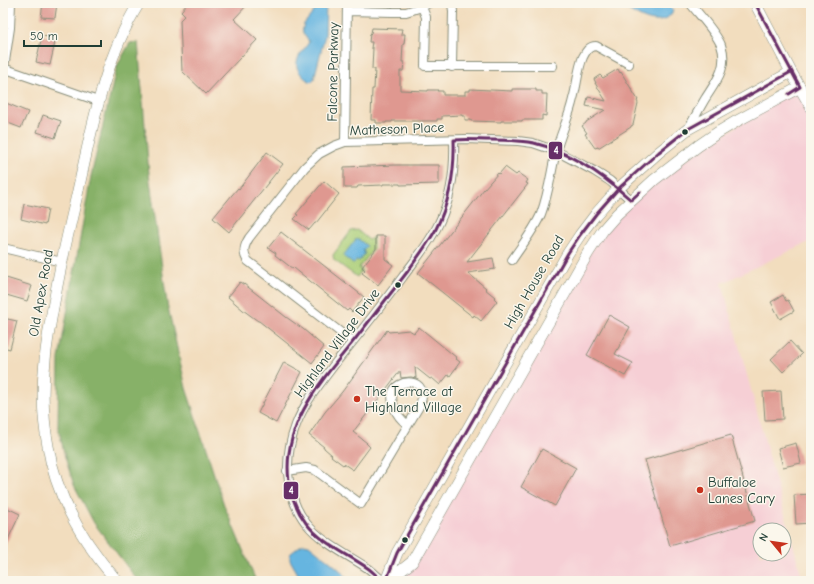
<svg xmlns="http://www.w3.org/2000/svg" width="814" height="584" viewBox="0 0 814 584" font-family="'Comic Neue',sans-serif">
	<rect width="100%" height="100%" fill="#fbf7ec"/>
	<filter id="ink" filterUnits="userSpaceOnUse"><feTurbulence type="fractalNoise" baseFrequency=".025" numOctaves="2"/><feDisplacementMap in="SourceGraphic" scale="8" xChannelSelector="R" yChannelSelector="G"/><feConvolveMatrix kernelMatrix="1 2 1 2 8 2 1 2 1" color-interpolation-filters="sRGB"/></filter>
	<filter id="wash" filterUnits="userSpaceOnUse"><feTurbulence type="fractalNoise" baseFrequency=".012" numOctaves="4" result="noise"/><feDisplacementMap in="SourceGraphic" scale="16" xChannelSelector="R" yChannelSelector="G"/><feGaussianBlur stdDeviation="0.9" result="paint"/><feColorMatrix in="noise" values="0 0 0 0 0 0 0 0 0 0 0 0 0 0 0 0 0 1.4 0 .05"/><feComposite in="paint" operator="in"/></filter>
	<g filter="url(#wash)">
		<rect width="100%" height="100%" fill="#f2ddbe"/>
		<path fill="#f6cfd5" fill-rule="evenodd" d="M794 89 811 107V241L722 283 803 581H388L412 562 603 230 654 180ZM760 530H784V554H760Z"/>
		<path fill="#aace77" stroke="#648656" d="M357 230 369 240 373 237V250L359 268 362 270 357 277 334 260 333 255 351 231Z"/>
		<path fill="#87b168" stroke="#53774e" d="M138 42 149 174 167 303 186 388 224 505 256 581H138L94 523 74 485 65 457 58 426 59 359 91 176 117 66 130 43Z"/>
		<path fill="#66b5e0" stroke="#42798a" d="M321 3H326L325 35 314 79 311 82C307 80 304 78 301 74 290 62 303 52 309 42 305 34 300 34 304 24Z
			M617 3H669L673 11C660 34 632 12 617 3Z
			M357 238 367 246 363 251 365 253 359 261 357 260 353 264 343 256Z
			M304 544 309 545C318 553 345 571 348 581H302L290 560V554L300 546Z"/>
		<g id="blocks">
			<path fill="#df9890" d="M43 3H57L55 18 41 17Z
				M188 3H249L234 19 257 40 206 94 182 71 180 20 185 15 181 11Z
				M372 28 402 29 401 34H405L404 44H403L402 62H404L403 71H400V90L428 91V90H438L437 91H443V95H465V91H470V89L512 91V89H536V91H542V94H547L546 116 542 115V120H522V121H501V122L471 121V120H465V116H462V115L442 116V119H437V121H392V122H386V123H376V120H371L372 89H374L375 69H372L373 48H371L372 42H369L370 34 371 33Z
				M42 36 56 38 50 65 36 62Z
				M618 69 620 73 621 72 638 100 637 101 638 103 633 125 631 126V127L598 148V147L595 148 585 134 587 133 582 126 586 123V122L605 110 586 106 588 97 606 101 595 83H596L594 79 600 75 603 78Z
				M6 103 28 112 21 128 3 121V110Z
				M43 115 61 121 55 138 37 132Z
				M267 152 283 164 229 232 213 218 232 195 238 188 239 189Z
				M395 165H439V184L400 185V184H383V185L358 186 357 188H345V187L344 188V167Z
				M505 167 516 175 518 173 528 180 526 183 528 184 467 262 493 258 495 269 468 273 486 288 485 289 495 297 494 298 497 301 481 321 474 315 473 317 418 273 484 189 498 173 499 174Z
				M324 181 339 194 316 223H315L309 230 294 219 298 215 296 214Z
				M24 204 48 209 45 225 21 219Z
				M281 232 364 297 352 312 349 309 347 311 294 268 293 269 275 255 276 253 268 248Z
				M376 236H385V259L393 265 378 285 362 273 365 270 362 267 376 249Z
				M3 277 32 286 27 301 3 294Z
				M240 282 244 285V284L286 317 303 329 324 347 312 363 259 321H258L243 310 228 297Z
				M783 295 786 301 788 300 794 311 780 319 771 302Z
				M609 315 630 327 615 354 633 363 625 376 587 355Z
				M3 318 17 321 10 349 3 347Z
				M419 327 457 358 456 359 460 362 450 376 448 375 440 385 432 378 430 379 415 367 416 378 411 377 401 378 400 371 353 432 367 443H366L370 447 353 470 344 464 343 465 331 456 332 455 324 448V447L309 435 325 412 342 392 387 330 389 332 409 330 414 333Z
				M790 341 802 354 783 372 771 359Z
				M284 362 302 372 276 423 258 413Z
				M781 391 783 419 765 420 763 392Z
				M731 435 755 521 670 546 645 460Z
				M796 443 801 463 783 467 778 448Z
				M542 449 576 468 555 506 521 487Z
				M811 494V523L796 524 794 495Z
				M3 506 20 514 3 550Z"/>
		</g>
	</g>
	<g filter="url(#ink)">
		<use href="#blocks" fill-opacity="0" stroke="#888d79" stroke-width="1"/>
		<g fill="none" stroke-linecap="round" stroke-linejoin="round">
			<g stroke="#888d79" stroke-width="10">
				<path id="street" d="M451 3 452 4 453 11 452 67
					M422 7 426 17 425 66H553
					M347 11 393 12H406L422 7 429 3
					M3 68 98 101
					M4 68 10 28 11 3
					M688 129C694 119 699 109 705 99 715 83 729 67 721 45 715 31 700 16 690 3
					M345 142 347 3
					M3 248 62 262
					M512 260C522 245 534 230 541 214 549 193 551 172 556 151 561 133 569 117 573 99 577 86 578 68 583 57 586 51 589 46 596 46L629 64
					M353 341 340 332 248 261C242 253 244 246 249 238L305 167 319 154 334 146 345 142 466 139 518 141 533 143 556 151 594 171 610 181 631 200
					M287 471 306 468 315 470 361 504 420 405C431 376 395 377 392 395 392 399 393 404 394 407 397 415 401 420 407 424
					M383 581C378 577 374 573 369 569 348 555 322 543 306 523 284 494 284 457 296 425 305 401 322 381 337 361 359 334 381 306 402 278 415 260 430 243 439 223 452 197 455 168 454 140"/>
			</g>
			<g stroke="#888d79" stroke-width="12">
				<path id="secondary" d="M755 3 791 72 811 107
					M117 581C83 542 56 497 48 446 43 420 42 387 45 360 47 339 51 318 55 297 61 262 69 229 77 195 92 129 103 61 139 3
					M386 581 397 553 568 253 580 235 596 214 619 188 659 152 688 129 791 72
					M388 581 412 562 588 253 603 230 617 214 654 180 698 146 717 133 737 121 800 87"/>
			</g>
			<use href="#street" stroke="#fff" stroke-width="8"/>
			<use href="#secondary" stroke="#fff" stroke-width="11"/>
			<g stroke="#fbf7ec" stroke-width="6">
				<path id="bus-1" d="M755 3 800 87 789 94
					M454 140C466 139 479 140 491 140 505 140 519 140 534 143 571 152 603 175 631 200L640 192
					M383 581C378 577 374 573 369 569 348 554 322 544 306 523 297 511 291 496 289 481 281 424 323 379 356 338 373 316 391 293 408 271 417 258 427 245 435 231 450 202 455 172 454 140
					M386 581 397 553 568 253 580 235 596 214 619 188 659 152 688 129 791 72"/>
			</g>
			<use href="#bus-1" stroke="#672e68" stroke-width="3"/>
		</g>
	</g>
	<g fill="#1f3d34" stroke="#fbf7ec" stroke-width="1.5">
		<circle cx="685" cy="132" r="3.5"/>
		<circle cx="398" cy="285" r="3.5"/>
		<circle cx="405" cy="540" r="3.5"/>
	</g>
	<g fill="#c8321e" stroke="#fbf7ec" stroke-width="1.5">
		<circle cx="357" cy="399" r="4"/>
		<circle cx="700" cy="490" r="4"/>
	</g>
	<g text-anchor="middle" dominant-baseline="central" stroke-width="3" stroke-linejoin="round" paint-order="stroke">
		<g font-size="14" fill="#1f3d34" stroke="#fbf7ec">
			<text transform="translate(333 72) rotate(-89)">Falcone Parkway</text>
			<text transform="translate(397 129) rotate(-2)">Matheson Place</text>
			<text transform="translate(534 282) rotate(-60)">High House Road</text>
			<text transform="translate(41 293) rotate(-80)">Old Apex Road</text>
			<text transform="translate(337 343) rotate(-53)">Highland Village Drive</text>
		</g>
		<g font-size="14" fill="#1f3d34" stroke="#fbf7ec" text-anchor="start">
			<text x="365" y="391">The Terrace at<tspan x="365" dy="16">Highland Village</tspan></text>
			<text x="708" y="482">Buffaloe<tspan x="708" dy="16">Lanes Cary</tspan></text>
		</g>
	</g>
	<g stroke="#fbf7ec" stroke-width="1.5">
		<rect x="548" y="141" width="15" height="19" rx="4" fill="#672e68"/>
		<rect x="283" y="481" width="16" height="19" rx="4" fill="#672e68"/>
	</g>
	<g font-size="11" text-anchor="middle" font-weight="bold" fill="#fff">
		<text x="556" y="154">4</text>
		<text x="291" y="494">4</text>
	</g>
	<rect width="814" height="584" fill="none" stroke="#fbf7ec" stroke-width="16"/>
	<g transform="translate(772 542) rotate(299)"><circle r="19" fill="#fbf7ec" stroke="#a3ada2"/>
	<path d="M0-3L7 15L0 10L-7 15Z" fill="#c8321e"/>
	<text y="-6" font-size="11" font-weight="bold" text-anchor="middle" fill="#1f3d34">N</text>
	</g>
	<path d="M24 40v6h77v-6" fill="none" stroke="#1f3d34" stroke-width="2"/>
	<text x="30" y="40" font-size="12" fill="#1f3d34" stroke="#fbf7ec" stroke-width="3" paint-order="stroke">50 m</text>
</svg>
